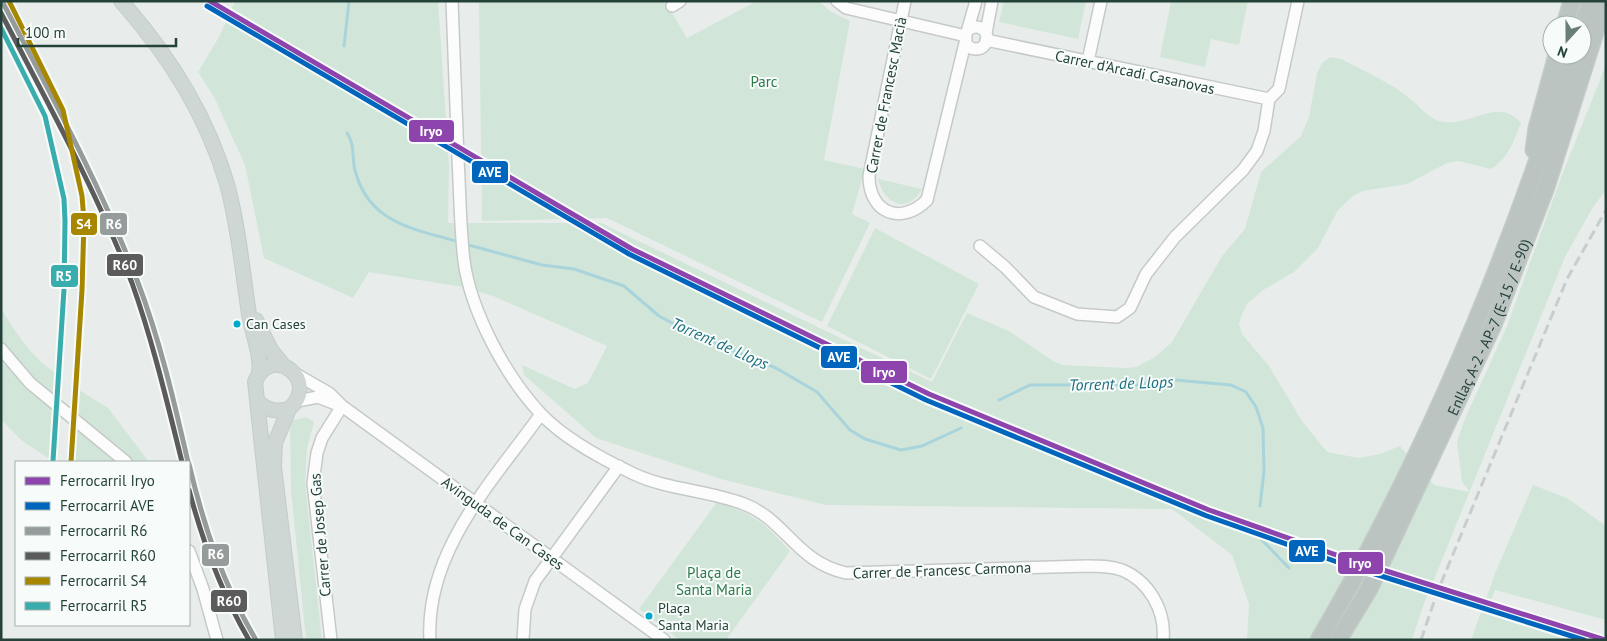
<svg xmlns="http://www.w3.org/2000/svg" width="1607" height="641" viewBox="0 0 1607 641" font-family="'PT Sans',sans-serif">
	<rect width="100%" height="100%" fill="#e8edeb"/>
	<path fill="#d1e6d8" d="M235 1H438L449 164 448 223H601L932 382 967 313 1009 331 1053 361 1063 365 1125 368 1136 367 1155 357 1172 342 1222 256 1245 229 1261 172 1301 136 1309 117 1317 73 1322 63 1330 57 1341 59C1365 72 1393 83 1414 102 1424 111 1431 121 1445 122 1475 125 1498 97 1521 123 1513 142 1509 158 1491 169L1458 161 1447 163 1407 184 1363 191 1353 196 1338 210 1318 248 1294 272 1263 290 1247 304 1242 314 1239 324 1242 334 1269 366 1302 421 1327 452 1359 458 1380 454 1400 446 1434 485 1470 492 1462 482 1457 442 1464 421 1507 326 1562 175 1606 65V190L1593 207 1565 257 1422 609 1412 640H1247L1249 604 1232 555 1172 509 826 505 721 479 596 438 524 375 522 365 575 389 588 383 607 346 493 296 463 287 369 272 353 298 264 258 245 165 214 97 198 72 219 37Z
		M479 1H665L687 38 757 1H819L830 11 850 21 824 160 865 169 852 214 870 223 822 322 607 218 482 221Z
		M1004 1H1086L1078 39 999 22Z
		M1171 1H1248L1239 45 1211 39 1205 67 1160 57Z
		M878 179 922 189C908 215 884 204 878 179Z
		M875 228 979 284 931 379 827 326Z
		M1 308C16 333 33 360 59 375L54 462 21 440 1 419Z
		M74 387 108 408 149 462H69Z
		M306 417 314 422 307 449 305 483 322 640H306L291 490 290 421Z
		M1533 485 1567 498 1606 526V620L1495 590 1486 614 1568 640H1471L1496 571Z
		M717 502C756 515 763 522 790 551L726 640H680L639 609Z"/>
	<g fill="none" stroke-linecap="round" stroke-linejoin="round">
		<path stroke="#a9d4db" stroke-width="3" d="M344 46 349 1
			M347 133C356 146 351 160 356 174 371 224 415 229 459 242
			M465 244 542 265 574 269 624 286 659 316 693 334 776 368 817 392 850 430 865 439 901 450 922 446 961 428
			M999 400 1030 385H1141L1164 379 1231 385 1246 392 1256 407 1263 428 1264 471 1260 506
			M1262 540 1289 568"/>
		<g stroke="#c5cac8" stroke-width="14">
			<path id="minor" d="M452 1C454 54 456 106 458 159 460 193 460 227 464 261 471 312 506 377 541 414 566 440 602 459 634 474 668 490 708 490 744 504 786 520 796 562 846 573L1087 566C1099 566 1111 566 1122 570 1149 581 1166 611 1163 640
				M837 1 846 8 966 36
				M905 1 869 176C869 213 901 226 927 200L966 39
				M672 6 680 1
				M965 38a11 11 0 1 1 22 0a11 11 0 1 1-22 0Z
				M967 32 976 1
				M986 33 992 1
				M986 40 1269 99 1279 89 1298 1
				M1088 61 1101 1
				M980 246 1005 267 1034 297 1077 314 1117 317 1130 308 1146 274 1175 237 1243 170 1257 151 1264 131 1269 99
				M1 349 30 383 126 462
				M294 373 329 393 342 406 664 640
				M297 401 318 397 336 404
				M189 551 203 589 217 640
				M331 640 313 483 317 453 322 438 342 406
				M430 640C425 551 493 481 541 414
				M523 640 525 609 535 581 619 466"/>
		</g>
		<g stroke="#c3ccc9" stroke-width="16">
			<path id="major" d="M121 1C168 54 207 116 227 184 238 224 242 267 248 307 250 329 262 353 259 374
				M256 320 271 350 284 366
				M258 402C268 411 277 412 289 409 322 381 271 342 255 382L283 640
				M289 409 275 443 274 467 295 640"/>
		</g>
		<g stroke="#c3ccc9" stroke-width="19">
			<g id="highway">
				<path d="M1565 25 1572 1"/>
				<path d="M1582 28 1590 1"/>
				<path d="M1534 150 1537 128 1557 55"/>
				<path d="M1319 640C1407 489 1479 327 1537 162 1550 127 1563 91 1574 55"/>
				<path id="s1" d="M1338 640 1369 589 1493 325 1546 187 1605 1"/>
			</g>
		</g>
		<use href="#minor" stroke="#fcfcfc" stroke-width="11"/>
		<use href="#major" stroke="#cfd7d5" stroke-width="14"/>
		<use href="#highway" stroke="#bcc4c2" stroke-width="16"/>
		<path stroke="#c9cdcc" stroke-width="3" stroke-dasharray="10 5" stroke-linecap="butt" d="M1421 640 1437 593 1567 279 1606 210"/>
		<g stroke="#f7fbf9" stroke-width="9">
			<path id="rail-1" d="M210 1 632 249 929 394 1209 510 1342 557 1605 640"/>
		</g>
		<g stroke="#f7fbf9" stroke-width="9">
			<path id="rail-2" d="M207 6 629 254 926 400 1207 516 1340 563 1584 640"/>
		</g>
		<g stroke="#f7fbf9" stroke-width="9">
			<path id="rail-3" d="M2 1C50 93 100 184 137 280 160 340 174 401 188 462
				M189 464C204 527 223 584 256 640"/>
		</g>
		<g stroke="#f7fbf9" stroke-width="9">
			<path id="rail-4" d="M1 13C47 102 96 190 132 283 153 342 167 402 182 462
				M189 490C203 543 221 592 249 640"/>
		</g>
		<g stroke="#f7fbf9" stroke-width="9">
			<path id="rail-5" d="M9 1 63 110 82 196 84 221 82 290 71 462"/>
		</g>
		<g stroke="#f7fbf9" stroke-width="9">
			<path id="rail-6" d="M1 28 45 116 64 199 65 221 64 289 53 461"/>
		</g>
		<use href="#rail-1" stroke="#8e44ad" stroke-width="5"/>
		<use href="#rail-2" stroke="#0065bd" stroke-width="5"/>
		<use href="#rail-3" stroke="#969c9b" stroke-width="5"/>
		<use href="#rail-4" stroke="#5b5b5b" stroke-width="5"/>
		<use href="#rail-5" stroke="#a78600" stroke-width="5"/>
		<use href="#rail-6" stroke="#39acae" stroke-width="5"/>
	</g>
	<g fill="#00a9ce" stroke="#f7fbf9" stroke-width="2">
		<circle cx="237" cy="324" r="4.5"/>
		<circle cx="649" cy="616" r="4.5"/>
	</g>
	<g text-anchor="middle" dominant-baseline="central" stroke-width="4" stroke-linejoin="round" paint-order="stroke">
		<g font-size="14" fill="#24423a" stroke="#f7fbf9" text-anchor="start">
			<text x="246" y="324">Can Cases</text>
			<text x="658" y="608">Plaça<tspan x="658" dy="17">Santa Maria</tspan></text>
		</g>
		<g font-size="15" fill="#24423a" stroke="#f7fbf9">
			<text transform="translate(1135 72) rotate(12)">Carrer d'Arcadi Casanovas</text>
			<text transform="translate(886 95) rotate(-79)">Carrer de Francesc Macià</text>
			<text stroke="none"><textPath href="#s1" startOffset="348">Enllaç A-2 - AP-7 (E-15 / E-90)</textPath></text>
			<text transform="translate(503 523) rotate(36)">Avinguda de Can Cases</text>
			<text transform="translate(320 535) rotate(-95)">Carrer de Josep Gas</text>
			<text transform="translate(942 570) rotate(-2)">Carrer de Francesc Carmona</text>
		</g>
		<g font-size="15" fill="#2d7a4b" stroke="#f7fbf9">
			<text x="764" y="81">Parc</text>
			<text x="714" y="572">Plaça de<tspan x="714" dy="17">Santa Maria</tspan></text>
		</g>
		<g font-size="16" font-style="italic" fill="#1c6f80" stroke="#f7fbf9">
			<text transform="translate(720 343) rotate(24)">Torrent de Llops</text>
			<text transform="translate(1121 383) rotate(-2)">Torrent de Llops</text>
		</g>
	</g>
	<g stroke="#f7fbf9" stroke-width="2">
		<rect x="408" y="119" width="47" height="24" rx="5" fill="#8e44ad"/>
		<rect x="471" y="160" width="38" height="24" rx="5" fill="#0065bd"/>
		<rect x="99" y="212" width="29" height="24" rx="5" fill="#969c9b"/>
		<rect x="70" y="212" width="28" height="24" rx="5" fill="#a78600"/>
		<rect x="106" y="253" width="38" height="24" rx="5" fill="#5b5b5b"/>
		<rect x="50" y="264" width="29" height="24" rx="5" fill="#39acae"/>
		<rect x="820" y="345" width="38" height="24" rx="5" fill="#0065bd"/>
		<rect x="860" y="360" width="48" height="24" rx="5" fill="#8e44ad"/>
		<rect x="1288" y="539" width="38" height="24" rx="5" fill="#0065bd"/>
		<rect x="201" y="543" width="29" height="24" rx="5" fill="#969c9b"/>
		<rect x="1337" y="551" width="47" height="24" rx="5" fill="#8e44ad"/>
		<rect x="210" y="589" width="38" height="24" rx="5" fill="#5b5b5b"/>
	</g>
	<g font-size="14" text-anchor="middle" font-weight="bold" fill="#fff">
		<text x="431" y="136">Iryo</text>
		<text x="490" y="177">AVE</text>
		<text x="114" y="229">R6</text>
		<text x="84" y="229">S4</text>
		<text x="125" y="270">R60</text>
		<text x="64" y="281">R5</text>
		<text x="839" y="362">AVE</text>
		<text x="884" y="377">Iryo</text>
		<text x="1307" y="556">AVE</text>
		<text x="216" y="559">R6</text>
		<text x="1360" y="568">Iryo</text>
		<text x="229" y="606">R60</text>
	</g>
	<rect width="1607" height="641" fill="none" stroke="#24423a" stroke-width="5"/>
	<rect x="15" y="461" width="175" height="165" fill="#f7fbf9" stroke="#a3b1ad"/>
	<rect x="25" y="477" width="25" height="8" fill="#8e44ad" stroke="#a3b1ad"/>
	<text x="60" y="486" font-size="15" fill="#24423a">Ferrocarril Iryo</text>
	<rect x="25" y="502" width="25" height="8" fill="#0065bd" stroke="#a3b1ad"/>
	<text x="60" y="511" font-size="15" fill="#24423a">Ferrocarril AVE</text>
	<rect x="25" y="527" width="25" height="8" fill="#969c9b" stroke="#a3b1ad"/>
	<text x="60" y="536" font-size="15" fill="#24423a">Ferrocarril R6</text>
	<rect x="25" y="552" width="25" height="8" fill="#5b5b5b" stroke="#a3b1ad"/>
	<text x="60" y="561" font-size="15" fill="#24423a">Ferrocarril R60</text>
	<rect x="25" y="577" width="25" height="8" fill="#a78600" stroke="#a3b1ad"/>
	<text x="60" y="586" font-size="15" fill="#24423a">Ferrocarril S4</text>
	<rect x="25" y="602" width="25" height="8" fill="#39acae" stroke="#a3b1ad"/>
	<text x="60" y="611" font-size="15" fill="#24423a">Ferrocarril R5</text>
	<g transform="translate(1567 40) rotate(201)"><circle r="24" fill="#f7fbf9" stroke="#a3b1ad"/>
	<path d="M0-4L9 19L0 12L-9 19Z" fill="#697e78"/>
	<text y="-8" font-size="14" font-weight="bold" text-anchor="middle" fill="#24423a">N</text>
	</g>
	<path d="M18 38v8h158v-8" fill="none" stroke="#24423a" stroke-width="2.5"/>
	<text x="25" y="38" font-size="15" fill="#24423a" stroke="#f7fbf9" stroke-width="4" paint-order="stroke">100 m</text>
</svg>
